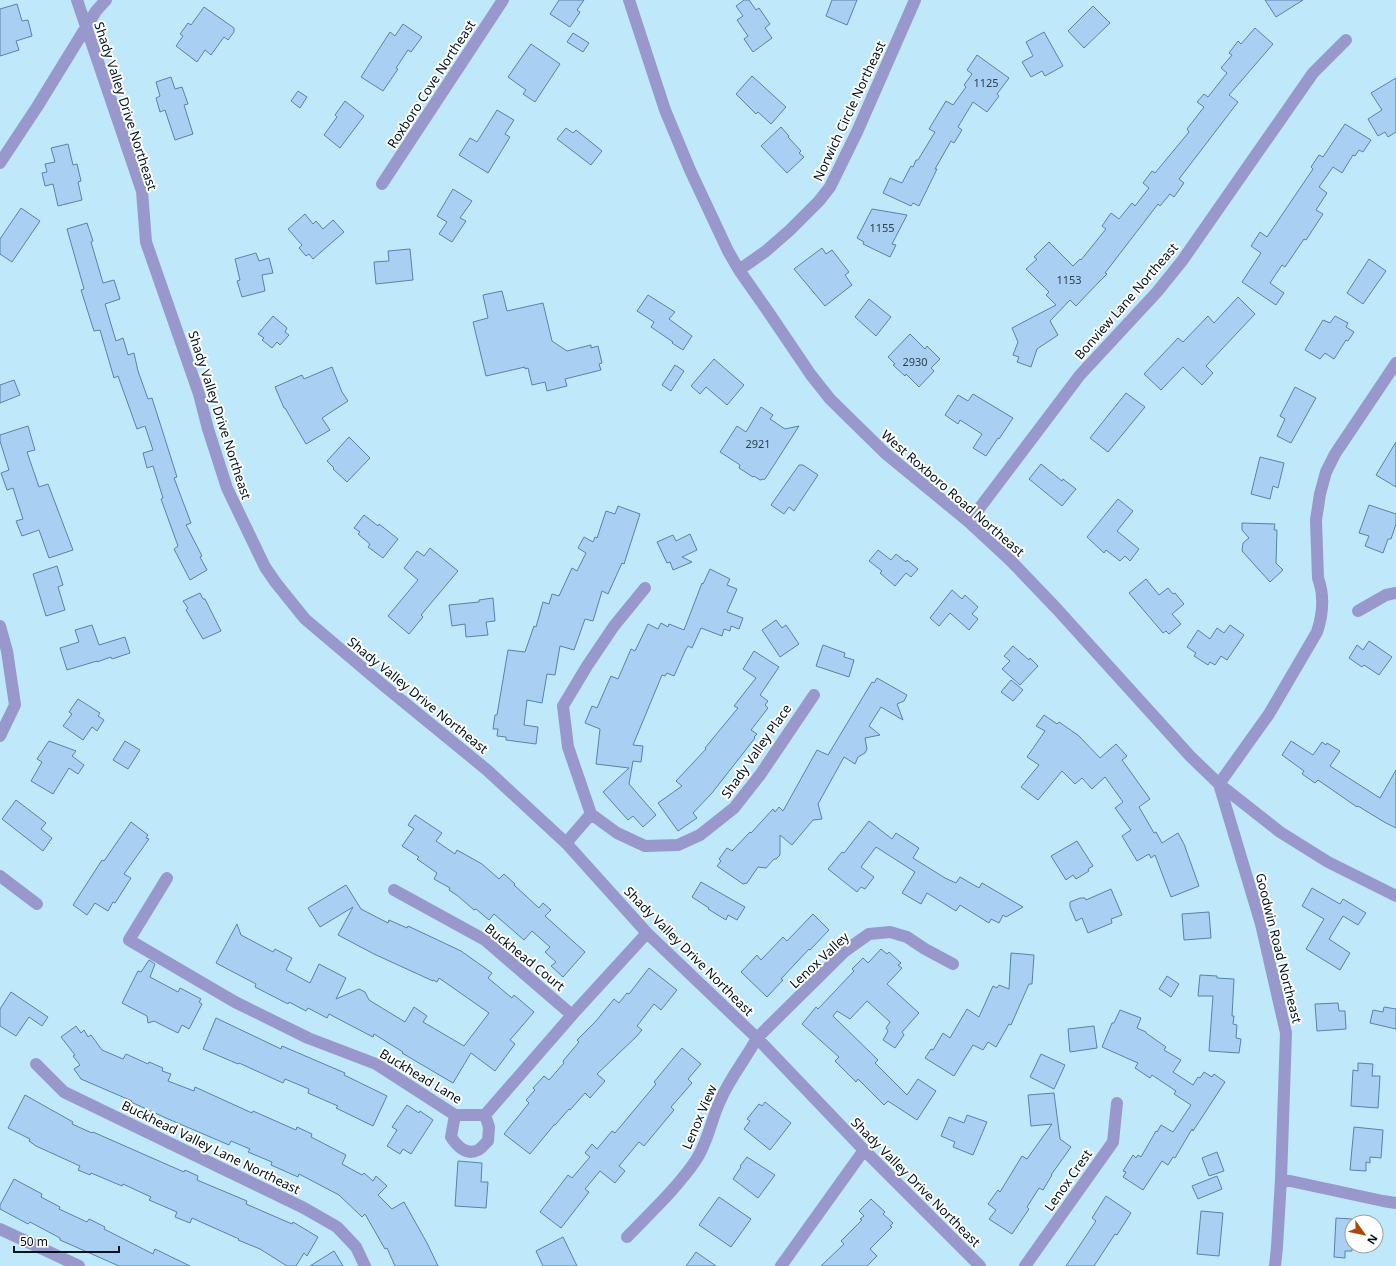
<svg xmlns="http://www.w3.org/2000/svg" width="1396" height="1266" viewBox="0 0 1396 1266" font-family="'Noto Sans',sans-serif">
	<rect width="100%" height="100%" fill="#bfe8fa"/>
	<path fill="#a9d0f3" stroke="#5484ad" d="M559 0H584L577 10 580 12 570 27 550 14Z
		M744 0H749L756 10 759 8 770 24 765 28 772 38 753 52 744 39 748 36 737 20 743 16 736 6Z
		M832 0H857L847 25 826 16Z
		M1265 0H1303L1276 17Z
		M17 4 22 21 28 20 32 36 16 41 19 50 0 56V9Z
		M1093 6 1110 23 1084 48 1068 31Z
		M204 7 234 28V32L228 40 224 37 211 55 205 50 197 62 176 46 183 36 180 34 188 23 191 25Z
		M403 24 422 37 411 52 408 50 396 68 398 69 383 91 361 77 390 32 395 36Z
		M1255 28 1273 44 1229 95 1238 102 1179 179 1184 183 1174 197 1170 194 1160 206 1158 204 1105 273 1107 274 1097 284 1076 306 1070 300 1050 321 1058 335 1037 349 1031 367 1017 362 1019 357 1013 355 1018 342 1012 328 1056 305 1046 295 1049 292 1026 269 1037 259 1034 257 1049 242 1073 266 1080 259 1081 260 1106 229 1102 226 1111 213 1119 219 1132 203 1135 206 1149 188 1143 183 1152 171 1155 173 1189 132 1187 129 1204 107 1197 102 1204 94 1208 97 1227 73 1221 68 1232 55 1229 53 1238 41 1241 44Z
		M1044 32 1063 66 1045 76 1042 71 1031 77 1022 62 1033 56 1026 42Z
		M573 33 589 43 583 52 567 42Z
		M531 44 560 64 535 102 523 94 526 90 508 77Z
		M977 55 1009 78 997 94 999 96 987 112 973 102 958 127 962 130 954 143 951 141 935 169H937L919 206 913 203 911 206 883 193 890 178 902 183 911 166 913 167 916 160H918L935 132 929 129 946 101 953 105 966 87 964 85 972 74 967 70Z
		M752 76 786 107 771 124 758 112 756 114 736 94Z
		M171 77 175 89 182 87 188 104 184 105 193 134 175 140 165 110 160 112 156 98 160 96 156 82Z
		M1396 78V132L1388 137 1385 132 1378 136 1368 119 1382 110 1371 93Z
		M298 91 307 97 300 108 291 101Z
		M345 101 364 116 340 148 324 135 337 117 335 115Z
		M497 110 514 120 505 134 510 137 488 173 459 155 470 138 477 142Z
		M1345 124 1371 140 1363 152 1359 150 1355 156 1353 155 1342 173 1333 167 1319 187 1327 193 1316 210 1323 214 1306 240 1304 239 1285 267 1282 265 1270 283 1284 293 1276 305 1242 282 1261 253 1251 246 1260 232 1267 237 1313 169 1311 167 1319 155 1323 157Z
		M781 127 789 136 788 137 801 151 799 153 804 157 787 173 761 146Z
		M566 128 573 133 576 130 602 151 591 165 557 139Z
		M68 144 73 165 77 164 81 181 78 182 82 200 58 206 53 184 45 186 42 173 47 172 45 164 55 162 51 148Z
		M453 189 472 201 460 218 466 221 452 242 439 234 447 222 437 216Z
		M21 208 40 221 12 262 0 254V239Z
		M872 209 907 215 892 244 896 245 890 257 863 244 864 242 857 238Z
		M305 214 313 224 316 221 323 229 333 220 344 232 313 259 309 254 306 256 299 248 302 245 288 229Z
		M87 223 93 241 91 242 103 283 114 280 120 299 105 304 116 341 123 338 128 355 134 353 138 371 148 399 152 398 177 477 174 478 191 523 186 525 202 556 200 557 207 570 190 580 174 549 178 546 161 499 163 498 153 466 147 468 143 453 153 450 145 426 137 429 118 376 114 378 100 330 94 331 81 290 84 289 67 229Z
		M822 248 826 254 832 250 849 272 845 275 852 285 825 306 794 269Z
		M410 249 413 280 376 284 374 262 389 261 388 251Z
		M256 253 259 261 269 258 273 273 262 275 265 291 242 297 237 281 240 280 235 259Z
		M1369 259 1386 271 1363 304 1347 293Z
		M502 291 507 311 543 303 552 341 567 351 591 345V348L598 346 602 363 599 364 601 370 565 379 567 386 547 391 545 382 532 385 528 368 525 369V367L486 376 473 322 488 318 483 295Z
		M648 295 675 312 669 319 692 336 683 350 672 343 673 342 651 327 654 322 637 311Z
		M1238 297 1255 314 1206 366 1213 373 1202 385 1183 367 1161 390 1144 374 1178 338 1183 342 1208 316 1214 323Z
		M869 299 891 317 876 336 855 317Z
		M273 316 287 328 285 332 289 335 280 345 277 342 272 348 262 340 264 338 258 334Z
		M1335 316 1348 323 1346 327 1354 332 1348 341 1346 340 1334 359 1325 353 1320 359 1305 350 1323 320 1330 323Z
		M910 334 925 349 927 346 940 359 931 368 934 371 919 387 906 374 905 376 893 365 895 364 888 357Z
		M714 359 744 385 727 405 706 387 700 394 691 386Z
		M675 365 684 371 671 391 662 385Z
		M332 367 342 392 348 401 322 418 330 430 306 444 285 408H284L275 387 302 375 304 379Z
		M14 380 20 395 0 403V385Z
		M1295 387 1316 398 1291 443 1277 436 1285 419 1280 416Z
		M1126 393 1145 407 1108 452 1090 438Z
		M973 394 1013 418 999 439 998 438 986 456 973 448 982 434 960 420 958 424 945 415 958 395 968 401Z
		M761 407 773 415 770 419 785 429 799 426 765 479 760 480 754 476 753 477 739 468 740 465 720 452 737 426 746 432Z
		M28 426 35 450 27 452 39 487 48 484 73 550 49 558 39 530 22 536 16 521 23 519 13 488 7 490 1 473 9 470 0 441V435Z
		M349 437 370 458 347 482 333 469 334 468 327 461Z
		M1396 442V487L1376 475Z
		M1260 457 1284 463 1278 488 1273 486 1270 499 1251 494Z
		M1041 464 1062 481 1063 479 1076 489 1062 506 1029 479Z
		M799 465H803L818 475 794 511 789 507 784 514 771 505Z
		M1118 499 1133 511 1117 531 1139 549 1130 561 1125 556 1120 561 1106 550 1104 553 1087 537Z
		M1369 505 1396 514V524L1391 539H1388L1383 553 1365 546 1369 536 1359 533Z
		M618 506 640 514 624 564 622 563 608 594 602 591 593 621 585 619 574 650 560 646 555 675 547 674 542 703 527 700 524 725 538 727 536 744 506 740V737L497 736 498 729H493L495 715H497L508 650 525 652 534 626 536 627 543 602 549 604 552 594 559 596 572 568 577 571 586 553 578 548 584 537 593 542 595 537 597 538 606 511 615 514Z
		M364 515 378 526 379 524 398 539 383 558 368 547 370 544 358 534 360 532 354 528Z
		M1242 523 1275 524 1274 530H1277L1276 563 1283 570 1270 582 1242 551 1243 543 1249 538 1242 530Z
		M690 534 697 550 682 557 692 562 673 570 670 562 667 563 657 542 673 535 676 541Z
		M430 548 458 571 421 615 423 617 409 634 388 616 418 580 404 568 417 551 424 556Z
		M878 550 891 560 896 554 906 562 907 560 918 569 911 577 906 573 895 586 880 573 882 571 869 561Z
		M57 566 63 585 58 587 65 610 46 616 33 574Z
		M710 569 730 579 727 585 737 589 727 612 743 618 739 629 731 626 730 631 724 629 722 636 701 628 692 648 688 646 686 649 674 676 667 673 665 676 662 675 633 745 643 746 641 762 633 761 629 784 656 815 643 827 633 816 628 820 603 792 629 768 596 764 600 729 585 723 592 706 597 708 611 676 618 679 631 649 635 651 648 624 658 629 661 623 668 627 669 624 684 630 702 583 703 584Z
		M1146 579 1159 595 1168 588 1173 594 1175 593 1184 604 1172 614 1181 624 1169 634 1166 631 1163 633 1129 593Z
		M952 590 962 599 965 595 978 607 972 614 978 619 969 630 950 613 939 626 930 618Z
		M200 593 203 599H205L221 631 203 639 186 610 188 608 183 601Z
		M493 598 495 621 486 622 488 635 466 637 465 624 452 626 449 605 479 602V600Z
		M776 620 782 628 786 625 799 644 780 657 762 630Z
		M92 625 99 645 125 637 130 653 112 659 111 657 97 662V661L67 670 60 648 79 642 75 630Z
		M1230 625 1244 635 1227 660 1221 656 1215 665 1210 662 1208 665 1194 656 1196 653 1187 647 1198 630 1210 639 1217 628 1224 633Z
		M1369 641 1392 657 1379 675 1364 665 1362 667 1349 658 1357 645 1363 650Z
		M823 645 845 653 844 657 854 660 849 677 816 666Z
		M1013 646 1029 660 1030 658 1038 666 1020 685 1002 669 1010 661 1004 656Z
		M754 651 779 667 760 695 768 701 765 705 768 708 751 730 757 734 754 737 755 738 712 793 693 813 697 818 678 831 658 803 682 786 676 781 706 749 705 748 738 708 734 706 756 678 743 669Z
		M877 678 907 695 904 701 897 704 903 720 881 707 869 726 880 735 865 738 867 749 865 753 858 757 855 764 844 757 818 804 822 819 813 820 792 845 780 835V855L776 859H774L766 868 758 867 747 883 743 884 717 866 721 861 719 859 727 848 732 851 750 832 751 833 773 809 775 812 779 807 783 811 817 750 828 755 872 682 874 683Z
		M1011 680 1023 690 1013 701 1001 692Z
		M78 699 100 713 98 716 104 720 97 731 92 727 83 740 63 726 72 714 69 712Z
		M1044 715 1057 724 1059 722 1079 736 1100 758 1116 744 1127 756 1122 760 1150 799 1139 807 1154 833 1156 832 1162 843 1178 833 1185 846V847L1199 886 1171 897 1155 855 1151 858 1149 854 1137 861 1122 836 1131 830 1115 808 1123 802 1105 777 1092 789 1082 778 1075 784 1062 771 1038 800 1021 787 1039 765 1027 757 1045 731 1036 726Z
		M49 741 76 751 72 756 84 765 78 774 69 768 53 794 31 781 42 762 37 759Z
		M125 741 140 750 128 769 113 760Z
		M1291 741 1313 755 1322 742 1326 745 1327 743 1340 751 1330 766 1380 798 1396 770V828L1384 822 1358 806 1357 807 1318 780 1315 783 1302 774 1304 771 1282 755Z
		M16 800 46 823 41 829 52 838 43 851 2 819Z
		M415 815 442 833 436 841 455 854 457 850 482 864 499 879 504 874 515 884 514 885 539 908 543 903 551 910 545 916 585 952 563 977 551 966 556 962 545 952 550 947 532 931 524 940 494 914 489 920 476 909 474 910 458 896 449 890 450 888 434 879 437 873 417 859 419 857 402 846 414 829 408 825Z
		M869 821 892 839 896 833 919 848 913 858 945 878 956 883 960 877 979 888 982 883 1023 907 1006 917 1003 915 999 923 991 919 989 923 960 905 956 911 927 893 921 904 902 893 915 872 876 847 861 867 874 877 865 889 861 887 857 892 828 869 842 852 844 853Z
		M131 822 148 835 146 838 149 839 124 874 131 878 115 903 113 902 108 911 95 903 87 915 73 905 102 860 104 861Z
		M1077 841 1093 866 1088 869 1089 871 1076 879 1073 875 1066 880 1051 856Z
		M701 882 745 907 737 920 728 915 726 920 708 909 709 908 692 897Z
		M346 885 361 909 388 923 389 920 407 928 408 926 461 951 492 973 488 978 512 998 514 995 534 1012 510 1040 515 1044 495 1071 471 1053 453 1083 402 1053 403 1052 374 1034 373 1037 371 1036 329 1014 327 1018 308 1008 306 1011 289 1002 288 1004 255 987 256 984 216 963 237 924 241 935 273 952 275 949 292 958 286 970 310 983 319 964 346 978 336 999 359 989 365 992 369 1000 405 1022 414 1007 427 1016 423 1022 464 1046 489 1013 439 978 437 982 433 980V981L374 954 338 935 353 907 320 927 308 908Z
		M1312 888 1340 904 1343 899 1366 913 1358 925 1343 916 1329 939 1350 953 1340 970 1306 949 1324 919 1302 906Z
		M1111 889 1122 915 1111 919 1112 923 1088 933 1082 918 1076 921 1070 907V902L1080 898H1085L1086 900Z
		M1209 912 1211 938 1184 940 1182 914Z
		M813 914 829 930 810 950 809 949 781 979 783 980 767 997 741 972 757 955 761 960 783 937 787 941Z
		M881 949 887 954 889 952 901 963 898 965 902 968 887 984 919 1013 902 1032 904 1035 895 1048 883 1040 888 1031 886 1028 890 1022 867 1001 850 1019 837 1011 833 1016 878 1060 875 1063 907 1095 918 1079 936 1091 917 1120 888 1101 884 1105 858 1079 856 1082 835 1061 839 1057 802 1024 816 1007 818 1009 854 971 852 969 863 958 868 963Z
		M1011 953 1034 955 1032 984H1029L1011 1025 1009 1024 996 1047 988 1042 983 1050 973 1045 954 1076 925 1058 931 1049 933 1050 943 1033 950 1038 967 1009 979 1017 993 986 997 988 999 985 1009 989Z
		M149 960 155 964 150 977 178 992 180 988 201 999 199 1002 202 1004 189 1029 182 1025 178 1033 154 1021 148 1023 147 1016 122 1003 138 971 141 972Z
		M649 968 677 990 661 1010 654 1004 637 1026 642 1030 636 1037 597 1074 605 1081 590 1098 585 1093 570 1110 569 1109 555 1125H554L530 1154 504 1134 529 1103 526 1100 535 1090 533 1088 544 1076 549 1080 564 1063 563 1061 579 1042 577 1040 596 1021 614 999 619 1003 627 993 629 994Z
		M1200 975 1217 976V978L1234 979 1232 1016H1234L1233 1024 1237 1025 1236 1038 1241 1039 1239 1053 1209 1051 1213 996H1198Z
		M1167 976 1179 984 1171 997 1159 989Z
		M11 992 48 1017 42 1026 29 1017 16 1036 0 1026V1009Z
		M1338 1003 1339 1011H1345L1346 1029 1317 1031 1315 1004Z
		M1384 1007 1396 1009V1029L1370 1023 1373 1010 1383 1012Z
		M1120 1010 1141 1018 1137 1028 1146 1032V1033L1166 1047 1164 1050 1181 1060 1173 1072 1193 1085 1198 1077 1200 1078 1204 1072 1212 1077 1214 1074 1225 1082 1193 1131 1192 1129 1175 1158 1173 1157 1168 1165 1162 1161 1143 1190 1123 1177 1126 1172 1123 1171 1133 1155 1136 1158 1138 1155 1141 1157 1156 1131 1157 1132 1161 1125 1173 1132 1191 1105 1174 1094 1176 1091 1152 1075 1150 1078 1135 1068 1138 1063 1102 1047 1112 1023H1114Z
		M216 1018 281 1049 282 1046 345 1073 344 1075 387 1096 373 1126 336 1108 338 1106 308 1093 309 1089 285 1079 283 1083 239 1063 238 1064 203 1049Z
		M76 1026 81 1033 84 1030 88 1037 91 1035 102 1050 123 1059 126 1054 148 1064 149 1062 163 1068 162 1071 171 1074 168 1081 194 1091 195 1087 252 1113 253 1111 296 1130 297 1127 312 1134 311 1137 346 1155 342 1164 362 1175 364 1173 373 1181 376 1176 387 1186 378 1195 392 1209 404 1202 427 1243 438 1266H395L387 1248 385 1249 365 1214 362 1217 339 1195 299 1174 298 1177 271 1165 272 1162 248 1152 250 1149 231 1141 229 1145 166 1118 131 1102 132 1101 81 1079 74 1069 80 1065 73 1056 75 1055 61 1037Z
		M1094 1026 1097 1048 1070 1052 1068 1029Z
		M682 1048 701 1064 688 1079 692 1083 671 1107 674 1110 644 1146 639 1142 619 1166 625 1171 615 1183 600 1171 585 1189 589 1192 561 1228 540 1212 568 1175 572 1178 590 1157 585 1153 592 1144 597 1149 612 1131 615 1133 656 1084 654 1082Z
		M1041 1054 1065 1065 1054 1089 1030 1077Z
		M1358 1063 1373 1064 1372 1076H1380L1378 1108 1351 1106 1353 1070 1358 1071Z
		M1054 1093 1060 1139 1071 1147 1051 1175H1052L1043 1190 1039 1188 1027 1207 1029 1209 1012 1234 989 1219 996 1210 988 1204 998 1190 1000 1192 1022 1156 1027 1159 1052 1124 1031 1126 1028 1095Z
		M25 1095 73 1122 72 1124 92 1133 93 1132 184 1172 185 1170 198 1176 197 1180 247 1201 246 1204 292 1224 293 1222 318 1237 307 1256 304 1253 296 1266H287L260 1249 238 1240 239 1239 192 1218 190 1223 175 1217 177 1212 149 1200 151 1197 123 1184 122 1186 91 1173 90 1175 78 1170 80 1166 36 1146 29 1141 30 1139 8 1128Z
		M765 1102 791 1123 770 1150 744 1129 750 1121 747 1119 759 1104 762 1106Z
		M407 1105 419 1113 420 1111 433 1120 411 1154 403 1149 400 1154 387 1146 397 1130 392 1127Z
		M967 1115 987 1122 973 1155 953 1147 955 1142 941 1136 949 1117 964 1123Z
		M1354 1127 1383 1130 1381 1158 1370 1157V1163L1366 1162V1171L1350 1170Z
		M1217 1152 1224 1171 1209 1176 1202 1158Z
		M747 1157 775 1175 758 1198 733 1179 741 1167 740 1166Z
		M458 1161 482 1163 481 1182H488L486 1208 455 1206Z
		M1217 1176 1222 1189 1198 1199 1192 1186Z
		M14 1179 42 1194 41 1197 60 1207 59 1209 87 1222 89 1219 105 1227 104 1229 153 1254 155 1249 190 1266H119L60 1240V1238L30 1222 28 1224 0 1209V1205Z
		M1106 1196 1131 1213 1117 1235 1115 1234 1094 1266H1066L1096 1221 1092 1218Z
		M719 1197 751 1219 731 1247 699 1225Z
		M871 1199 885 1212 883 1214 893 1223 890 1226 892 1227 870 1249 877 1256 867 1266H821L844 1244 841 1241 862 1220 860 1219 864 1216 859 1211Z
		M1201 1211 1223 1213 1219 1256 1197 1254Z
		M1336 1218 1352 1219V1251H1345V1258L1334 1257Z
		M563 1237 577 1266H543L536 1251Z
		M334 1251 343 1266H310Z
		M696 1252 716 1266H686Z"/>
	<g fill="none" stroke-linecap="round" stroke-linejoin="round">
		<path stroke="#9998cc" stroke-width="12" d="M77 0 142 191 146 242 199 394 208 429 227 488 265 567 276 583 305 619 383 685 487 770 566 843 647 933 757 1038 864 1150 980 1266
			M629 0 665 110 690 170 728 251 739 270 767 310 811 375 830 399 885 453 969 522 1010 560 1056 608 1190 756 1219 784 1280 832 1328 862 1396 896
			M0 163 37 107 96 11 106 0
			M382 184 503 0
			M739 270 766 251 790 230 819 201 830 187 857 132 915 0
			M969 522 1080 375 1157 292 1182 261 1313 73 1346 40
			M645 588 614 626 587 666 563 706 568 747 591 814 617 833 645 846 678 845 700 835 734 808 760 775 814 695
			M1358 611 1386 595 1396 593
			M0 626 7 651 15 705 0 736
			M566 843 591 814
			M0 876 37 904
			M167 878 129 940 235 1002 308 1038 376 1064 455 1115H485L572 1015 647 933
			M394 890 485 940 572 1015
			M36 1064 64 1092 304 1208 337 1227 356 1247 365 1266
			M455 1115 451 1137C457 1146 466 1156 478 1150 482 1148 485 1143 488 1141L489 1127 485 1115
			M1281 1179 1383 1201 1396 1203
			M0 1229 79 1266
			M627 1237C650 1213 678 1187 696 1160 708 1142 711 1120 720 1101 730 1078 745 1060 757 1038L845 951 869 934 890 932 907 937 925 949 953 964
			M781 1266 864 1150
			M1025 1266 1113 1142 1117 1103
			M1275 1266 1277 1247 1281 1179 1286 1033 1261 924 1219 784 1269 714 1317 632C1323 614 1325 597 1318 578L1316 520 1320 494 1326 472 1335 454 1396 363"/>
	</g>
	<g text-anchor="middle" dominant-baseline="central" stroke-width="4" stroke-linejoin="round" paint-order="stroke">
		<g font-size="11" fill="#2a4250">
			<text x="986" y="82">1125</text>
			<text x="882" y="227">1155</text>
			<text x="1069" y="279">1153</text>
			<text x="915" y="361">2930</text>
			<text x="758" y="443">2921</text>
		</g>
		<g font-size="13" fill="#00121a" stroke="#fff">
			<text transform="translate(431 84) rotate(-57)">Roxboro Cove Northeast</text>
			<text transform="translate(126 106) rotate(72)">Shady Valley Drive Northeast</text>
			<text transform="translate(849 111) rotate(-65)">Norwich Circle Northeast</text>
			<text transform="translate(1126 301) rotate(-49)">Bonview Lane Northeast</text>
			<text transform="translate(220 415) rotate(72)">Shady Valley Drive Northeast</text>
			<text transform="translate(953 493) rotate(41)">West Roxboro Road Northeast</text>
			<text transform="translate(418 695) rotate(39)">Shady Valley Drive Northeast</text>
			<text transform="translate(756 751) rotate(-55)">Shady Valley Place</text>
			<text transform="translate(1279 948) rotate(76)">Goodwin Road Northeast</text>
			<text transform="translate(689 951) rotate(45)">Shady Valley Drive Northeast</text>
			<text transform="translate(525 957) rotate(39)">Buckhead Court</text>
			<text transform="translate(819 960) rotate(-43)">Lenox Valley</text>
			<text transform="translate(421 1076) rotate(31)">Buckhead Lane</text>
			<text transform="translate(699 1117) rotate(-67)">Lenox View</text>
			<text transform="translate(211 1147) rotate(26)">Buckhead Valley Lane Northeast</text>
			<text transform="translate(1068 1180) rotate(-55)">Lenox Crest</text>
			<text transform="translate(916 1182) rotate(45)">Shady Valley Drive Northeast</text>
		</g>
	</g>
	<g transform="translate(1364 1234) rotate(123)"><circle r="19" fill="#ffffff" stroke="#99a0a3"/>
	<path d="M0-3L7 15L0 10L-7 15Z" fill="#aa480c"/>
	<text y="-6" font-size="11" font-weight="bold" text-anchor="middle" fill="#00121a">N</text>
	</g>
	<path d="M14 1246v6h105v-6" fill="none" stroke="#00121a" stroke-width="2"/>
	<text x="20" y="1246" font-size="12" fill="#00121a" stroke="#ffffff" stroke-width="3" paint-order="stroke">50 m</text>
</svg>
